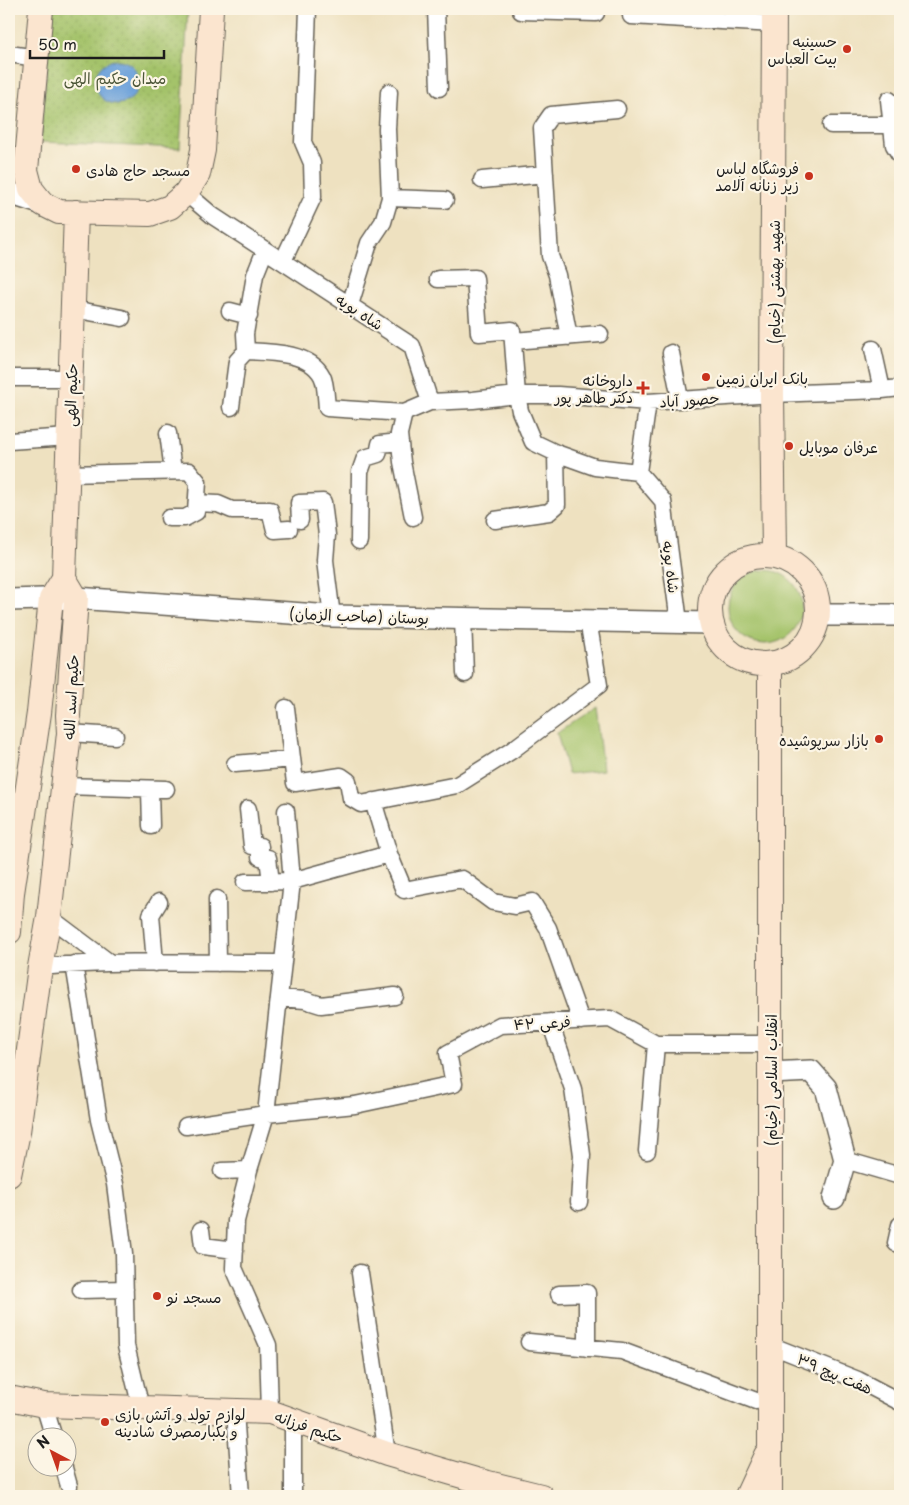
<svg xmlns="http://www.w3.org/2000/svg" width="909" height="1505" viewBox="0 0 909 1505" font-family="'Playpen Sans','Playpen Sans Arabic',sans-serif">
	<defs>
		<pattern id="park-dots" width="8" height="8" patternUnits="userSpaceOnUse" patternTransform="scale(1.25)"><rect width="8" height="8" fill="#a4c36b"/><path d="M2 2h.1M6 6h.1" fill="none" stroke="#8da75c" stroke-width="1.8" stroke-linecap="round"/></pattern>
	</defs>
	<rect width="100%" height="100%" fill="#fcf5e5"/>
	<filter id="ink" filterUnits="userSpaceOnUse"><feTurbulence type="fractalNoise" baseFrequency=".02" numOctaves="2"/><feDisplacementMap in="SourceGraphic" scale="10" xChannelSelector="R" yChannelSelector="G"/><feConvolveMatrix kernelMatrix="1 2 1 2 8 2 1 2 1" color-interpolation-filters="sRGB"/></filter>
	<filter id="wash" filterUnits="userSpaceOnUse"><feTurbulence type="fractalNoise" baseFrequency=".0096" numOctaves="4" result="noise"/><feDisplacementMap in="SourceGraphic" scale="20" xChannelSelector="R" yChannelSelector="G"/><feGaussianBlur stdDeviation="1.12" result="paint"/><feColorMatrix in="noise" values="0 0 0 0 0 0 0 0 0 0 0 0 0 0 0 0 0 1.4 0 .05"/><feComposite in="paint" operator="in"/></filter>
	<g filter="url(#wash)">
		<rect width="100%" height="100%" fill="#eee1c0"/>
		<path fill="#a4c36b" stroke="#607044" d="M728 607a37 37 0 1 1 74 0a37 37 0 1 1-74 0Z
			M595 708 603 770 568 774 557 733Z"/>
		<path fill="url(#park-dots)" stroke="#607044" d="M52 9H188L180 148 40 142Z"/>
		<path fill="#6da2da" stroke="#445f7b" d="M95 82a22 22 0 1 1 44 0a22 22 0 1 1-44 0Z"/>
	</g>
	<g filter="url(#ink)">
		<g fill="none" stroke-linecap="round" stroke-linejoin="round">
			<g stroke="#666155" stroke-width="19">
				<path id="minor" d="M436 9 439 88
					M521 9V11L596 13
					M631 16 774 24
					M9 54 37 58
					M889 100 894 145 900 155
					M831 125H892
					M482 180 545 174
					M186 193 213 216 412 346 430 402 473 400 517 395H558L648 402 772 394 882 390 900 388
					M390 198 445 200
					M283 261 313 197 312 163 303 142 308 9
					M438 279 475 278 479 333 512 330 517 395 520 411 533 442 556 453 595 467 638 472 663 501 679 622
					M350 305 369 243 383 222 390 198 387 129 389 92
					M73 309 122 318
					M230 311 249 316
					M569 337 557 275 550 256 542 128 551 115 617 109
					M513 341 600 334
					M873 349 882 390
					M246 351 245 334 255 275 265 250
					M671 353 680 399
					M9 378H71
					M231 407 237 361 246 351C270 352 310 352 322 376 326 383 326 399 327 408L404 413
					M168 433 173 471
					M9 441 69 437
					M638 472 648 402
					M68 474 189 471 198 482 196 512 185 518H169
					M197 503 218 504 232 510H270L275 530 289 529
					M413 517 402 462 399 434 404 413 430 402
					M300 520 299 503 323 502 327 535 325 560 327 577 332 616
					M495 520 549 512 557 505 556 453
					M359 541 360 472 365 458 378 454 380 444 400 442
					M463 618 465 674
					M286 708 295 783 341 776 348 781 351 798 361 804 457 785 511 751 599 685 588 620
					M69 733 115 736
					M235 764 292 759
					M63 786 166 789
					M150 790 151 826
					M373 801 389 854
					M248 809 252 846H260V857L268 858 271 882
					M245 882 292 881 389 854 404 890 462 879 493 902 515 906 532 902 548 928 581 1021
					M217 899 218 963
					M49 917 110 963
					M155 963 151 915 159 902
					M74 964 99 1120 115 1184 124 1254 126 1346 141 1408
					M40 967C120 960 202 963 283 963
					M279 998 305 1000 321 1005 395 996
					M550 1022 573 1089 582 1155 579 1202
					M186 1126 266 1114 355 1105 454 1084 448 1053 500 1025 610 1019 656 1044H770
					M647 1151 656 1044
					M845 1160 900 1176
					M222 1171 249 1170
					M900 1225 896 1243 900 1244
					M201 1230 203 1246 235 1250
					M360 1273 387 1454
					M81 1290 125 1289
					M559 1294 587 1293V1348
					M529 1342 622 1351 756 1401
					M770 1345 858 1380 900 1402
					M44 1405 54 1438
					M235 1411 241 1496
					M270 1412 268 1345 234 1268 236 1221 249 1170 266 1114 292 881 286 811
					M293 1420V1496
					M64 1468 69 1486"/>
			</g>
			<g stroke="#666155" stroke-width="24">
				<path id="tertiary" d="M9 193 43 204
					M9 600 76 598 332 616 711 623
					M819 615H900
					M770 1073 811 1071 826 1088 845 1160 834 1198"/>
			</g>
			<g stroke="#666155" stroke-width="26">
				<path id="secondary" d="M41 9 26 170 31 189 43 204 59 212 150 214 170 207 186 193 198 174 203 150 211 9
					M774 555 772 394 774 9
					M710 610a54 54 0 1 1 108 0a54 54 0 1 1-108 0Z
					M9 932 12 893 39 713 51 599 64 578 76 212
					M9 1175 18 1132 40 967 49 917 69 733 68 715 76 598 64 578
					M9 1398 44 1405 270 1412 387 1454 476 1480 541 1496
					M747 1496 766 1455
					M770 1496V664"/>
			</g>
			<use href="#minor" stroke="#fff" stroke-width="16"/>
			<use href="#tertiary" stroke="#fff" stroke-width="21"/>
			<use href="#secondary" stroke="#fbe5cf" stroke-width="24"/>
		</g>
	</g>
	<g fill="#c8321e" stroke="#fcf5e5" stroke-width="2">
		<circle cx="847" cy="49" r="5"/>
		<circle cx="76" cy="169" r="5"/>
		<circle cx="809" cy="176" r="5"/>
		<circle cx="706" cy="377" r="5"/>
		<path d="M640.5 380.5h5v5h5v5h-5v5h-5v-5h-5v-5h5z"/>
		<circle cx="789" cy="446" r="5"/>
		<circle cx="879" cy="739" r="5"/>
		<circle cx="157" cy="1296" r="5"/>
		<circle cx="105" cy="1422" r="5"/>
	</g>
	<g text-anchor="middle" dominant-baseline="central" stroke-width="4.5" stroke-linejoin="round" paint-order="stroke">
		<g font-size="15" fill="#1c1c1c" stroke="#fcf5e5" text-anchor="start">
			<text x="837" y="40" text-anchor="end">حسینیه<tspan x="837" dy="17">بیت العباس</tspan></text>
			<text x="799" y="167" text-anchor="end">فروشگاه لباس<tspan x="799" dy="17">زیر زنانه آلامد</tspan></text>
			<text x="86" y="169">مسجد حاج هادی</text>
			<text x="716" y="377">بانک ایران زمین</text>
			<text x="633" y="379" text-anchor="end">داروخانه<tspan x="633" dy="17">دکتر طاهر پور</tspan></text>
			<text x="799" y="446">عرفان موبایل</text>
			<text x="869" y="739" text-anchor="end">بازار سرپوشیده</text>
			<text x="167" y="1296">مسجد نو</text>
			<text x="115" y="1413">لوازم تولد و آتش بازی<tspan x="115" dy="17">و یکبارمصرف شادینه</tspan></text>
		</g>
		<g font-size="15" fill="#4c5638" stroke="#fcf5e5">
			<text x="115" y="77">میدان حکیم الهی</text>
		</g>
		<g font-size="15" fill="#1c1c1c" stroke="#fcf5e5">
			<text transform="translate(773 282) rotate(-90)">شهید بهشتی (خیام)</text>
			<text transform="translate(360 311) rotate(33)">شاه بویه</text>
			<text transform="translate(70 395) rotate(-88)">حکیم الهی</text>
			<text transform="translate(689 399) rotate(-4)">حصور آباد</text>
			<text transform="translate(672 567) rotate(83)">شاه بویه</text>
			<text transform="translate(359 615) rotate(2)">بوستان (صاحب الزمان)</text>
			<text transform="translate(70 697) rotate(-87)">حکیم اسد الله</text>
			<text transform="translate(542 1022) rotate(-3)">فرعی ۴۲</text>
			<text transform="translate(770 1080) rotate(-90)">انقلاب اسلامی (خیام)</text>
			<text transform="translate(835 1373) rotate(23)">هفت پیچ ۳۹</text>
			<text transform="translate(309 1426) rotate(19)">حکیم فرزانه</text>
		</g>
	</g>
	<rect width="909" height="1505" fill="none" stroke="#fcf5e5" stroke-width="30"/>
	<g transform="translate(52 1452) rotate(319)"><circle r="24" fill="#fcf5e5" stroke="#a29e95"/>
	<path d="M0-4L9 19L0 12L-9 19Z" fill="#c8321e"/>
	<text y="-8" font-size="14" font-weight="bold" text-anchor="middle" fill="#1c1c1c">N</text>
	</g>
	<path d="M30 50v8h134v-8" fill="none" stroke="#1c1c1c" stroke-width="2.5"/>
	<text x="38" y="50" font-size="15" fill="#1c1c1c" stroke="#fcf5e5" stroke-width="4" paint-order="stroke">50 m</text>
</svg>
